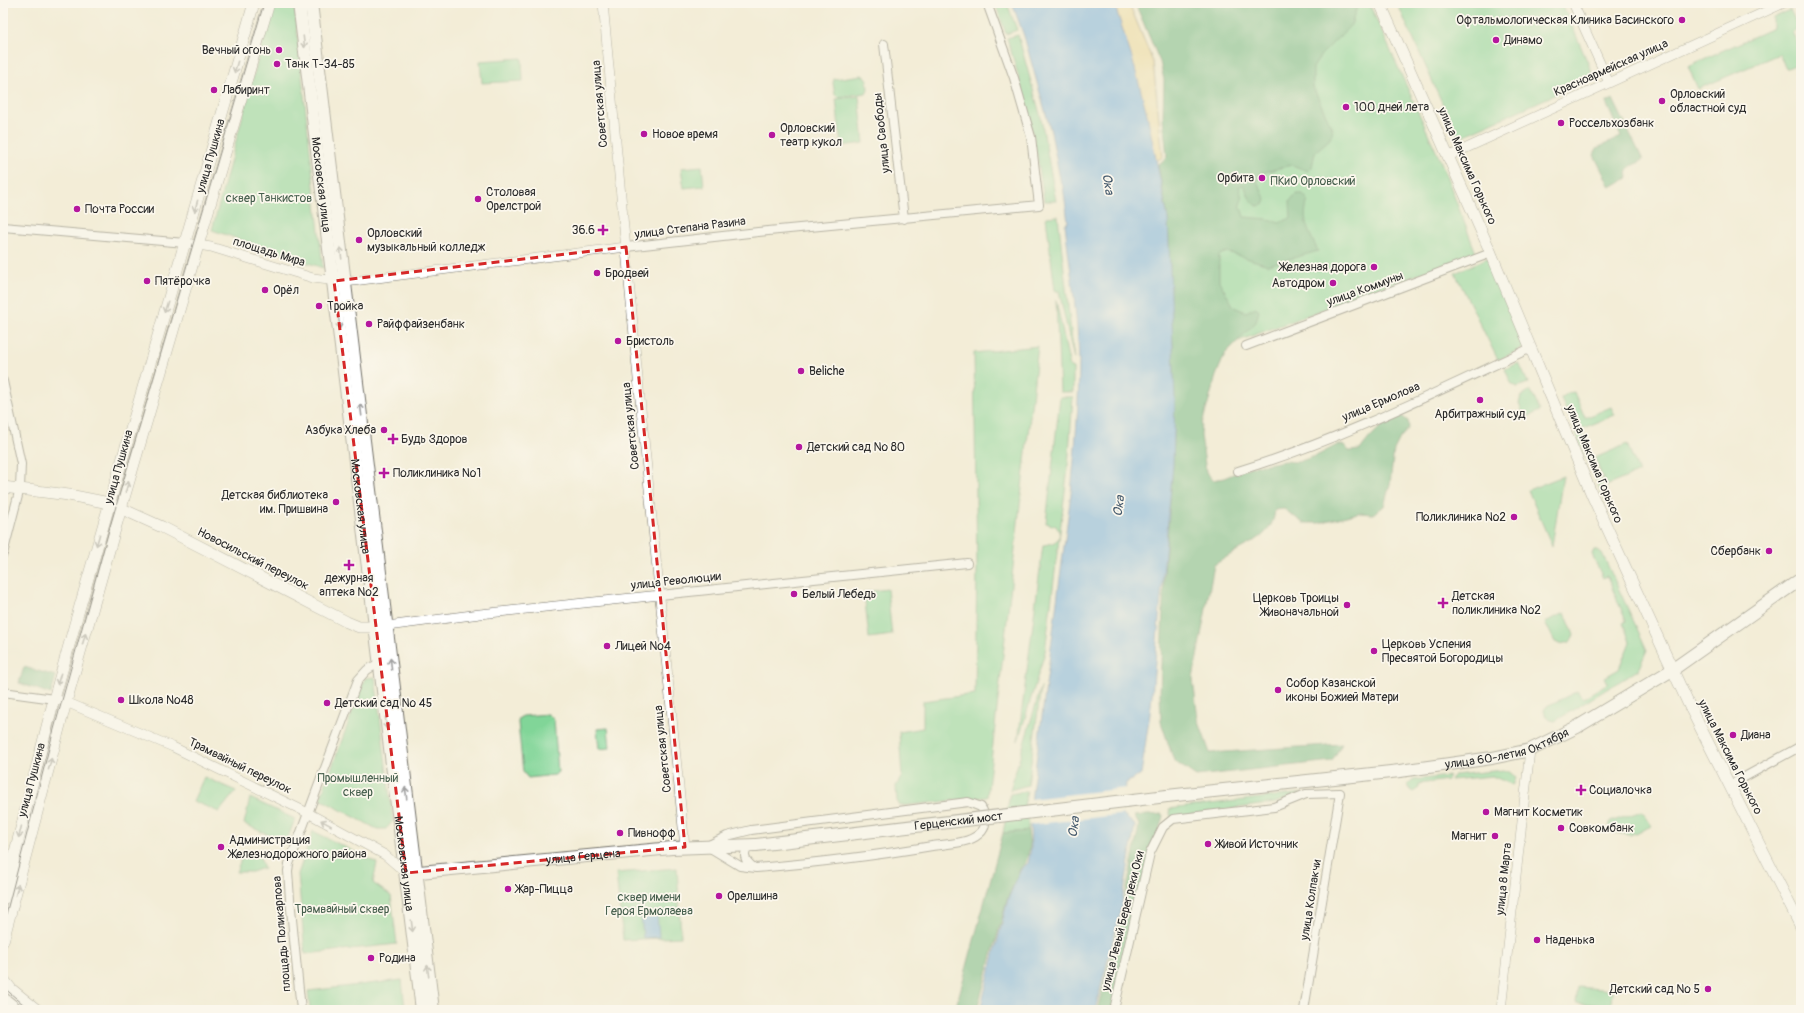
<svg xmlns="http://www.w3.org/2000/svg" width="1804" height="1013" viewBox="0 0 1804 1013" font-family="Pangolin,sans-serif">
	<rect width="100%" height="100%" fill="#fbf7ec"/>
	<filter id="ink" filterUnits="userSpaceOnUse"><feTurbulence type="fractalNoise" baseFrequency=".025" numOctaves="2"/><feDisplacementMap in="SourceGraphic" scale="8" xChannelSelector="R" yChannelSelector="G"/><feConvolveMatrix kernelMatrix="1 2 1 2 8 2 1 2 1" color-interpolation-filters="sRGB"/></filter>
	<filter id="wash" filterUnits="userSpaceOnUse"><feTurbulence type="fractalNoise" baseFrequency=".012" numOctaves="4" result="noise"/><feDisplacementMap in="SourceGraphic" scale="16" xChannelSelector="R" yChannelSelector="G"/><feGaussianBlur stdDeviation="0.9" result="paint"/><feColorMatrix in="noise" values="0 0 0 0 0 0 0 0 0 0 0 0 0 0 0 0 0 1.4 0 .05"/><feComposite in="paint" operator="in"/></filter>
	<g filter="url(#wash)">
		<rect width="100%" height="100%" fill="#f3edd7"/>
		<path fill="#81d598" stroke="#568062" d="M273 3H294L323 268 212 230Z
			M995 3H1007L1017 30 1006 34Z
			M1148 3H1369L1441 162 1476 253 1195 357 1192 203Z
			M1397 3H1562L1594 77 1458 138Z
			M1790 10 1799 28 1792 32 1801 51V62L1786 69 1779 54 1698 89 1688 66 1773 28V18Z
			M1018 35 1041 118 1056 201H1044C1037 145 1024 92 1007 38Z
			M522 58 523 81 482 83 480 61Z
			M862 75 867 79 868 89 866 93 839 97 835 95 833 83 834 79Z
			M859 96 864 143 841 146 836 99Z
			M702 166 704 186 684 188 681 168Z
			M1058 216 1074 359 1059 291H1055L1046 217Z
			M1487 258 1526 347 1498 360 1455 273Z
			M1056 300 1070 367 1073 368V392H1060Z
			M1038 346 987 797 900 806 897 801 896 786 902 776 899 732 923 728V701L975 694 977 568 974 353Z
			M1519 363 1528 383 1517 387 1511 383 1505 369Z
			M1531 391 1540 411 1525 418 1519 404 1521 396Z
			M1574 392 1585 418 1611 407 1615 415 1581 429 1612 508 1605 502 1561 398 1568 393Z
			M1060 397H1073L1068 467 1045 652 1018 741 1043 545C1055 544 1065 538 1056 526L1046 523Z
			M1627 444 1639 472 1606 486 1595 458Z
			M1563 476 1552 546 1528 490Z
			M1594 550H1598L1602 553 1647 650 1638 670 1555 721C1548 720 1545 717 1544 710L1547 706 1578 691 1583 698 1608 683 1605 677 1619 669 1630 642 1623 623 1626 621 1607 576 1603 578 1593 557 1592 554Z
			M887 589 892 635 869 638 864 592Z
			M1565 613 1574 635 1570 642 1560 644 1555 642 1545 622Z
			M375 677 393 821 386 829H377L320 799 365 678Z
			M1041 687 1028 785 1010 790Z
			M548 714 554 720 558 772 555 775 528 778 523 772 518 722 519 718 523 716Z
			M608 728 610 748 599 749 597 729Z
			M1503 770 1508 771 1516 777 1513 785 1492 776 1451 780 1454 775Z
			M1450 776 1447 780 1419 784V788L1413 792 1410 790 1408 784 1412 780Z
			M204 777 236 791 219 812 193 801Z
			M1027 791 1024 806 1029 805 1028 831 1003 833 1010 794Z
			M1302 793 1275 803 1171 817 1169 809Z
			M250 798 295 819 286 843 244 824Z
			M1642 811 1652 826 1630 835 1609 832 1610 822Z
			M313 831 377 863 373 883 391 896 397 944 305 954 298 874Z
			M245 849 259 855 264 868 252 872H236Z
			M677 868 681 937 623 940 616 873Z
			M402 980 405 1010H310L308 991Z
			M1578 987 1612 990 1611 1006 1576 1003Z"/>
		<path fill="#68b680" stroke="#4a7056" d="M1135 3 1358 4 1351 25 1321 55 1313 68V87L1333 130 1330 139 1315 152 1312 167 1308 171 1292 165 1261 173 1257 181 1266 200 1264 205 1257 206 1250 199 1244 185 1239 186 1242 199 1240 204 1244 217 1268 219 1279 223 1291 218 1290 201 1296 194H1303L1308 200C1301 221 1309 232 1318 251L1268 265 1227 252 1219 255V281L1234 307 1246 312 1256 307 1259 311 1256 322 1225 354 1216 376 1202 424 1201 435 1206 472 1213 480 1224 478 1250 467 1284 461 1298 462 1318 455 1337 445H1344L1349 451 1360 450C1371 434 1383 424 1399 414L1408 421 1409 428 1400 438 1394 450 1390 484 1384 506 1374 514 1358 513 1319 523H1303L1284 509 1275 510C1273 534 1256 540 1238 550 1230 555 1222 560 1214 565L1193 679 1198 719 1210 753 1342 744 1332 761 1196 776 1174 761 1161 722 1160 694 1164 574 1173 465 1175 400 1168 219 1158 165 1167 157 1163 118 1164 80 1160 62Z
			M1613 99 1643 160C1636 165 1633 163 1627 170L1628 178 1610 187 1594 155 1597 148 1621 137 1606 103Z
			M24 667 56 676 51 694 19 683Z
			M1162 814 1163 816 1112 1010H1097L1122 914 1139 825 1134 816Z
			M1028 831 1030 847 1026 862 1020 869 1007 900 977 1010H955L1003 833Z"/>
		<path fill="#eeda9e" stroke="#8c8264" d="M1114 3H1129L1153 62 1163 157 1156 161C1145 106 1132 56 1114 3Z"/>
		<path fill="#72afe4" stroke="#4e6d88" d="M1012 3H1114L1133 61 1147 114 1168 219 1171 295 1175 400 1173 465 1151 706 1141 774 1126 783 1123 815 1135 825 1121 909 1095 1010H980L1008 899 1021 869 1028 863 1031 848 1030 823 1032 793 1071 493C1075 450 1079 405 1079 362 1078 316 1070 270 1065 224L1068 222 1063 186 1061 184 1051 132 1024 36Z
			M657 913 659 937 643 938 641 914Z"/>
		<path fill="#f3edd7" d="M1127 788 1126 814 1028 825 1030 799Z"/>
	</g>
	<g filter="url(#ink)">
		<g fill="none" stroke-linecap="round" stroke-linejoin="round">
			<g stroke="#716f67" stroke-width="10">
				<path id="minor" d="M884 44 904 219
					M3 227 185 243
					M626 247 758 232 1039 205 1031 137 1014 78 987 3
					M1246 346 1491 253
					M3 381 21 464 20 488 3 554
					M1238 471C1338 441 1436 392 1531 348
					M660 595 967 563
					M3 692 54 699
					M1730 785 1801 746
					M968 802 981 807C986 815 988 827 979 834 968 844 946 844 932 846 874 856 815 863 756 868L740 866 707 846 727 836 751 830Z
					M750 845C742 854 744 860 753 867
					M301 1010 290 899 288 871 289 864 358 680 367 670 379 663
					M1114 1010 1150 853 1163 827 1173 819 1274 807 1306 794 1340 793 1304 1010"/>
			</g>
			<g stroke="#716f67" stroke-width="10">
				<path id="tertiary" d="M603 3 639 389 685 847
					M1573 3 1609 83
					M1449 156 1784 3
					M185 243 211 247 313 278 345 282 626 247
					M387 626 480 614 660 595
					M54 699 66 702 173 747 308 813 385 855 406 873
					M1501 1010 1530 750"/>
			</g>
			<g stroke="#716f67" stroke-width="12">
				<path id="secondary" d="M1380 3 1491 253 1592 495 1688 703 1801 927
					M3 487 69 495 109 503 162 527 347 622 359 627H384
					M3 899 54 699 78 613 254 3
					M3 941 66 702 117 522 269 3
					M3 979 11 989 37 1010
					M3 998 18 1010"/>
			</g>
			<g stroke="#716f67" stroke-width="14">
				<g id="primary">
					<path id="s1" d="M299 3 422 1010"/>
					<path d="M311 3 433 1010"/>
					<path id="s2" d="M1167 796 1400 771 1492 758 1530 750 1577 727 1672 670 1801 579"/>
					<path id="s3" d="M409 873 672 848 756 845"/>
				</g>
			</g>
			<use href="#minor" stroke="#fff" stroke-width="8"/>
			<use href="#tertiary" stroke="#fff" stroke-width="9"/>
			<use href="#secondary" stroke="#fff" stroke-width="11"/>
			<use href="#primary" stroke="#fff" stroke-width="12"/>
			<path stroke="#2b2b2b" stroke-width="1" d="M3 926 53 733 109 530 264 3
				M3 987 30 1010"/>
			<g stroke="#716f67" stroke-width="14" stroke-linecap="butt">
				<g id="primary-bridge">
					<path id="s4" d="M756 845 1167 796"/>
				</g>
			</g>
			<use href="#primary-bridge" stroke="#fff" stroke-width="12"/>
		</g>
		<defs><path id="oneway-shaft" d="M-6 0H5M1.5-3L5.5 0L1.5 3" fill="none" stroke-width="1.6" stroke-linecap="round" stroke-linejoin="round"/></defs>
		<g stroke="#a0a0a0">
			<use href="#oneway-shaft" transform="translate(304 42) rotate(83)"/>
			<use href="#oneway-shaft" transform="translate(236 67) rotate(106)"/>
			<use href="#oneway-shaft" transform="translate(196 206) rotate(106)"/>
			<use href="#oneway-shaft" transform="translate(341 253) rotate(-97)"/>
			<use href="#oneway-shaft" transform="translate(166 307) rotate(107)"/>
			<use href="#oneway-shaft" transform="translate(339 323) rotate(83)"/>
			<use href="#oneway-shaft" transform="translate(361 410) rotate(-97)"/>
			<use href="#oneway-shaft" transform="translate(127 487) rotate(-74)"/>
			<use href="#oneway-shaft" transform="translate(98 540) rotate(106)"/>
			<use href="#oneway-shaft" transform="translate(84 639) rotate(-74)"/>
			<use href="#oneway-shaft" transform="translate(391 664) rotate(-96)"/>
			<use href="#oneway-shaft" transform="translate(59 679) rotate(106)"/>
			<use href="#oneway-shaft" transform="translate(386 723) rotate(83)"/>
			<use href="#oneway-shaft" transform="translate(50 764) rotate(-75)"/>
			<use href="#oneway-shaft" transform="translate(406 793) rotate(-97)"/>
			<use href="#oneway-shaft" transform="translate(326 823) rotate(-151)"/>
			<use href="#oneway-shaft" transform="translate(20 832) rotate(104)"/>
			<use href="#oneway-shaft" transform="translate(17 890) rotate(-75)"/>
			<use href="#oneway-shaft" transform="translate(412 926) rotate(83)"/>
			<use href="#oneway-shaft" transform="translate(428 971) rotate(-97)"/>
		</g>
	</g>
	<path d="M0 0H1804V1013H0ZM626 247 685 847 406 873 334 281Z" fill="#f3edd7" fill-opacity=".55" fill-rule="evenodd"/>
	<path fill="none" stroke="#d62828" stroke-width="3" stroke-dasharray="8 5" stroke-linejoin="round" d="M626 247 685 847 406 873 334 281Z"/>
	<g fill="#b5179e" stroke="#fbf7ec" stroke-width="1.5">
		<circle cx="1682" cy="20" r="4"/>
		<circle cx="1496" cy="40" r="4"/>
		<circle cx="279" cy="50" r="4"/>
		<circle cx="277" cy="64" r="4"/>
		<circle cx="214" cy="90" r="4"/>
		<circle cx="1662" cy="101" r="4"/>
		<circle cx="1346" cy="107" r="4"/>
		<circle cx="1561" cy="123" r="4"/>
		<circle cx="644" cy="134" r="4"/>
		<circle cx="772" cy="135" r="4"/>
		<circle cx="1262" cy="178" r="4"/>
		<circle cx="478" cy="199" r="4"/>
		<circle cx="77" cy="209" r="4"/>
		<path d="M601 224h4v4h4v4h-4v4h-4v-4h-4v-4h4z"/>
		<circle cx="359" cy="240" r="4"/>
		<circle cx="1374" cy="267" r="4"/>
		<circle cx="597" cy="273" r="4"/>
		<circle cx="147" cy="281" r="4"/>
		<circle cx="1333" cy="283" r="4"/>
		<circle cx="265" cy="290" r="4"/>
		<circle cx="319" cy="306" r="4"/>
		<circle cx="369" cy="324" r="4"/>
		<circle cx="618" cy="341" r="4"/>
		<circle cx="801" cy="371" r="4"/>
		<circle cx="1480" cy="400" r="4"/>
		<circle cx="384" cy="430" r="4"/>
		<path d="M391 433h4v4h4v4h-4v4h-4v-4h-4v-4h4z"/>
		<circle cx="799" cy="447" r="4"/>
		<path d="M382 467h4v4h4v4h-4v4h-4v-4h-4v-4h4z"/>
		<circle cx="336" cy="502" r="4"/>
		<circle cx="1514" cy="517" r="4"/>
		<circle cx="1769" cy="551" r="4"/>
		<path d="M347 559h4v4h4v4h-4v4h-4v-4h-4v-4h4z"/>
		<circle cx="794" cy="594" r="4"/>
		<path d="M1441 597h4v4h4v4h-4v4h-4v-4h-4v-4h4z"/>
		<circle cx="1347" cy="605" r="4"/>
		<circle cx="607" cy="646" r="4"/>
		<circle cx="1374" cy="651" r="4"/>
		<circle cx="1278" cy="690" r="4"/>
		<circle cx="121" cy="700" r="4"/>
		<circle cx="327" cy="703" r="4"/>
		<circle cx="1733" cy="735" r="4"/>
		<path d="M1579 784h4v4h4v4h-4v4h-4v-4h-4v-4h4z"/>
		<circle cx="1486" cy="812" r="4"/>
		<circle cx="1561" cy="828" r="4"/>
		<circle cx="620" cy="833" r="4"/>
		<circle cx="1495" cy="836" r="4"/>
		<circle cx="1208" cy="844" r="4"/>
		<circle cx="221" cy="847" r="4"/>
		<circle cx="508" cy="889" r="4"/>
		<circle cx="719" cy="896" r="4"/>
		<circle cx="1537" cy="940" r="4"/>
		<circle cx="371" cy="958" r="4"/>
		<circle cx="1708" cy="989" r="4"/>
	</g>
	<g text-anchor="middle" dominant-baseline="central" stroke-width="3.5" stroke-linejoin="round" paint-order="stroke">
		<g font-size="12" fill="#2b2b2b" stroke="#fbf7ec" text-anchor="start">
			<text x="1674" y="20" text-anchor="end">Офтальмологическая Клиника Басинского</text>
			<text x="1504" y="40">Динамо</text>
			<text x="271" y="50" text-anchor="end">Вечный огонь</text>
			<text x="285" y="64">Танк Т-34-85</text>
			<text x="222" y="90">Лабиринт</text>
			<text x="1670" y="94">Орловский<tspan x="1670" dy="14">областной суд</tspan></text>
			<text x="1354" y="107">100 дней лета</text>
			<text x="1569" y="123">Россельхозбанк</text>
			<text x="780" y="128">Орловский<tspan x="780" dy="14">театр кукол</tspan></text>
			<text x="652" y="134">Новое время</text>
			<text x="1254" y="178" text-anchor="end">Орбита</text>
			<text x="486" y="192">Столовая<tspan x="486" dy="14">Орелстрой</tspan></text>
			<text x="85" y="209">Почта России</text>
			<text x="595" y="230" text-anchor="end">36.6</text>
			<text x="367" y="233">Орловский<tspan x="367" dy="14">музыкальный колледж</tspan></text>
			<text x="1366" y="267" text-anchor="end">Железная дорога</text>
			<text x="605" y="273">Бродвей</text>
			<text x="155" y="281">Пятёрочка</text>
			<text x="1325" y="283" text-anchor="end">Автодром</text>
			<text x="273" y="290">Орёл</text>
			<text x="327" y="306">Тройка</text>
			<text x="377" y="324">Райффайзенбанк</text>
			<text x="626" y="341">Бристоль</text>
			<text x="809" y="371">Beliche</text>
			<text x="1480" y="414" text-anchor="middle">Арбитражный суд</text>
			<text x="376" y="430" text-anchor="end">Азбука Хлеба</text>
			<text x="401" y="439">Будь Здоров</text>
			<text x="807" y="447">Детский сад № 80</text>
			<text x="393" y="473">Поликлиника №1</text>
			<text x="328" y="495" text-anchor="end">Детская библиотека<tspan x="328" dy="14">им. Пришвина</tspan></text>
			<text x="1506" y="517" text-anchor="end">Поликлиника №2</text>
			<text x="1761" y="551" text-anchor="end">Сбербанк</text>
			<text x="349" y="578" text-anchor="middle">дежурная<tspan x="349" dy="14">аптека №2</tspan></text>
			<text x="802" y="594">Белый Лебедь</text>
			<text x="1452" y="596">Детская<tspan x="1452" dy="14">поликлиника №2</tspan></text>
			<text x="1339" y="598" text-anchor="end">Церковь Троицы<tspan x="1339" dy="14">Живоначальной</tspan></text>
			<text x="1382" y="644">Церковь Успения<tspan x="1382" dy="14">Пресвятой Богородицы</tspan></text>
			<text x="615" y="646">Лицей №4</text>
			<text x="1286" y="683">Собор Казанской<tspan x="1286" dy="14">иконы Божией Матери</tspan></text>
			<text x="129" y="700">Школа №48</text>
			<text x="335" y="703">Детский сад № 45</text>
			<text x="1741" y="735">Диана</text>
			<text x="1589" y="790">Социалочка</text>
			<text x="1494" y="812">Магнит Косметик</text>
			<text x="1569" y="828">Совкомбанк</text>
			<text x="628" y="833">Пивнофф</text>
			<text x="1487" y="836" text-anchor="end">Магнит</text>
			<text x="229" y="840">Администрация<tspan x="229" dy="14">Железнодорожного района</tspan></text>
			<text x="1216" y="844">Живой Источник</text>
			<text x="516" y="889">Жар-Пицца</text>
			<text x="727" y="896">Орелшина</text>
			<text x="1545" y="940">Наденька</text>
			<text x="379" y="958">Родина</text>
			<text x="1700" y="989" text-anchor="end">Детский сад № 5</text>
		</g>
		<g font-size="12" fill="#2b2b2b" stroke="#fbf7ec">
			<text transform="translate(1611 68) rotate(-24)">Красноармейская улица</text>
			<text transform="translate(600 104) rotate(-95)">Советская улица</text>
			<text transform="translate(882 133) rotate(-96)">улица Свободы</text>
			<text transform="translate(211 156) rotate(-74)">улица Пушкина</text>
			<text transform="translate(1467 166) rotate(66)">улица Максима Горького</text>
			<text stroke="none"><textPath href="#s1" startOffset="183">Московская улица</textPath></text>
			<text transform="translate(690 228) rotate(-7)">улица Степана Разина</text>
			<text transform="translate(269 252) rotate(17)">площадь Мира</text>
			<text transform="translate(1365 289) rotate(-20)">улица Коммуны</text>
			<text transform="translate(1381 402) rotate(-23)">улица Ермолова</text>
			<text transform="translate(631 426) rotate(-96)">Советская улица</text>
			<text transform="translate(1594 464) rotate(67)">улица Максима Горького</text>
			<text transform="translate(119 467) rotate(-74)">улица Пушкина</text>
			<text stroke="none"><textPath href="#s1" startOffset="507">Московская улица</textPath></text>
			<text transform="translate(253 559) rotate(27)">Новосильский переулок</text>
			<text transform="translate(676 581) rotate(-6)">улица Революции</text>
			<text stroke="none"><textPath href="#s2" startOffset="344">улица 60-летия Октября</textPath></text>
			<text transform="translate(663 749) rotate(-96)">Советская улица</text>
			<text transform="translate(1730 757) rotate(63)">улица Максима Горького</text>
			<text transform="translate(240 766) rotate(26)">Трамвайный переулок</text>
			<text transform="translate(32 780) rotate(-75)">улица Пушкина</text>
			<text stroke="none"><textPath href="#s4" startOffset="204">Герценский мост</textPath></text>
			<text stroke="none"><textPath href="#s3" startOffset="175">улица Герцена</textPath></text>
			<text stroke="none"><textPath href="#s1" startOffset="867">Московская улица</textPath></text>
			<text transform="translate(1504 879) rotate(-84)">улица 8 Марта</text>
			<text transform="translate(1311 900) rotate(-81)">улица Колпакчи</text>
			<text transform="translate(1123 921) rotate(-76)">улица Левый Берег реки Оки</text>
			<text transform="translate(282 934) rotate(-95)">площадь Поликарпова</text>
		</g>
		<g font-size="12" fill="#455e4c" stroke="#fbf7ec">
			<text x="1313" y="181">ПКиО Орловский</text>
			<text x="269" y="198">сквер Танкистов</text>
			<text x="358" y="778">Промышленный<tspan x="358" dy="14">сквер</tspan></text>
			<text x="649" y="897">сквер имени<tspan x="649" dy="14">Героя Ермолаева</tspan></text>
			<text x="342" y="909">Трамвайный сквер</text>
		</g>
		<g font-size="13" font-style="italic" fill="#44596c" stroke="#fbf7ec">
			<text transform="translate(1108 184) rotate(82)">Ока</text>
			<text transform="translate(1119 506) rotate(-82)">Ока</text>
			<text transform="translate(1074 827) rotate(-82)">Ока</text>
		</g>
	</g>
	<rect width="1804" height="1013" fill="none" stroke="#fbf7ec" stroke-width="16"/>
</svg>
